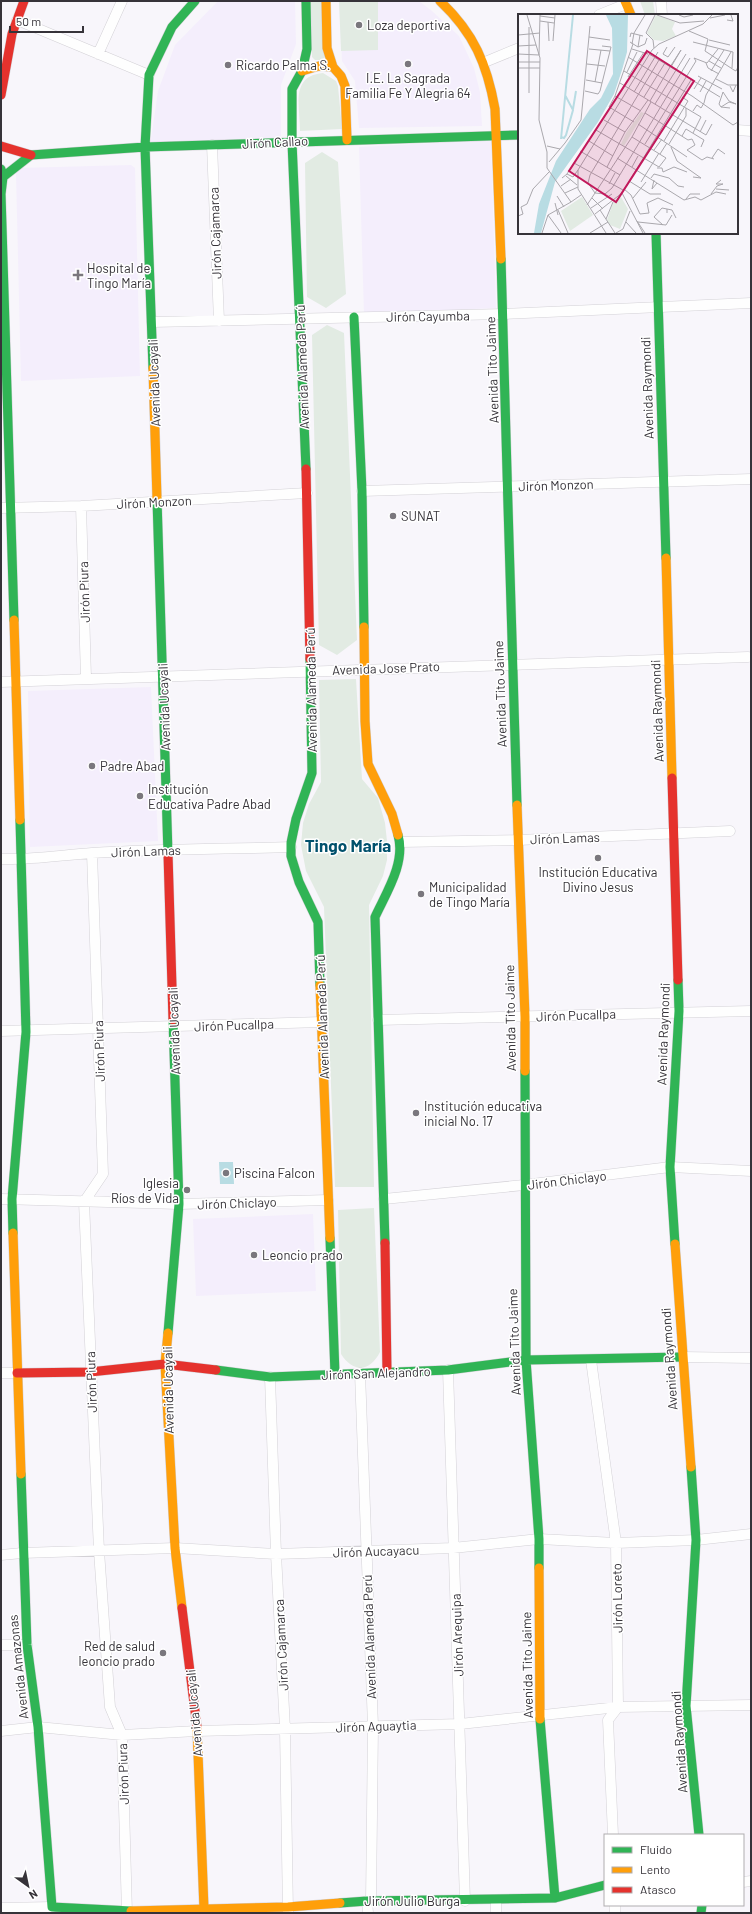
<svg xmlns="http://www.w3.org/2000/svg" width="752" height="1914" viewBox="0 0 752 1914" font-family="Barlow,sans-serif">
	<rect width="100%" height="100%" fill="#f8f6fb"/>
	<path fill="#f4eefc" d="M218 1H295L296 44 281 85V140L150 146 158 91 175 45Z
		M339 1H419L432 11 459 36 474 68 480 92 482 126 359 128 355 81 342 61Z
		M491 140 496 308 364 314 359 147Z
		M131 165 135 168 140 376 21 381 16 174 18 168Z
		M151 687 158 841 30 847 28 691Z
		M313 1214 316 1291 196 1296 193 1219Z"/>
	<path fill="#e2ebe3" d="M311 1H323L325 57 322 60H315L312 57Z
		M339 1H378V50L341 51Z
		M640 1H653L655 15H645Z
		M323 73 336 81 338 86 342 129 300 131C300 106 290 76 323 73Z
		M322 152 338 162 346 294 326 308 307 297 305 163Z
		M327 325 344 333 357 640 337 655 319 645 312 335Z
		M356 679 362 779 378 798 385 823 387 841V860L383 876 369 905 374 1187H335L324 907 306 871 301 845 303 823 309 804 321 782 319 680Z
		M374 1208 380 1352C370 1372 353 1373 341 1354L338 1210Z"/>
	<path fill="#b8dce3" d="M219 1162H233L234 1184H220Z"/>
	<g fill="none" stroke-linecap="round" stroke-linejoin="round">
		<g stroke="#d3d1d6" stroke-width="11">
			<path id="street" d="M661 1 662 15
				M599 15 626 4
				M17 20 149 75
				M98 54 122 1
				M485 62 519 48
				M737 130 751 131
				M212 145 219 321
				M152 322 504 314 751 303
				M362 491 751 479
				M81 506 86 678
				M1 508 81 506 307 493
				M1 682 748 657
				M400 842 518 840 730 831
				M92 853 103 1174 84 1202 99 1551 110 1707 122 1735 127 1913
				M1 859C32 860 62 855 92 853 159 849 225 849 291 847
				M378 1020 751 1011
				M1 1031 322 1022
				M1 1199 179 1204 328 1200
				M384 1199 524 1185 670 1167 751 1171
				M682 1357 751 1358
				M591 1360 616 1543 618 1707 608 1720 613 1835
				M448 1370 465 1901
				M1 1373H17
				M360 1373 373 1726 371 1902
				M270 1377 276 1554 285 1729 288 1912
				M1 1555 22 1553 175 1548 276 1554 453 1548 539 1539 616 1543 696 1540 751 1534
				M1 1645H27
				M1 1731 38 1727 122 1735 197 1731 460 1724 618 1707 751 1705
				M743 1882 751 1881
				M496 1900V1913
				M367 1901 368 1913
				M615 1905V1913
				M1 1908 52 1907"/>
		</g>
		<g stroke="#d3d1d6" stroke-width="10">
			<path id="fast" d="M1 169 3 177 1 194 14 620
				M3 177 31 155 145 147 519 135
				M656 233 666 558
				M501 259C507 441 510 623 517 805
				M354 317 362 491 364 627
				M153 368 145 147 149 75 172 27 195 1
				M306 469 292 142V89L302 71 307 49 306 1
				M157 499 168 854
				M310 659 312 773 296 819 291 843V856L299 882 318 922 320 985
				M525 1071 526 1360 539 1539V1568
				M13 1233 12 1199 26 1032 20 820
				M330 1238 335 1374
				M385 1243 375 917C386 893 406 863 398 835
				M675 1244 670 1167 679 1011 678 980
				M168 1333 179 1204 173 1020
				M216 1370 270 1377 448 1370 526 1360 682 1357
				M691 1467 696 1540 686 1706 699 1835
				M21 1474 27 1645 38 1727 52 1907 131 1911
				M540 1719 555 1898 605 1885
				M340 1903 367 1901 555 1898
				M701 1913 702 1905"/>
		</g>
		<g stroke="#d3d1d6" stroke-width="10">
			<path id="slow" d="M326 1 327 48 333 67 341 76 345 86 347 140
				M440 1C474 33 487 64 495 109L501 259
				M625 1 631 15
				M302 71 319 66 333 67
				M153 368 157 499
				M666 558 672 778
				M14 620 20 820
				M364 627 365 721 368 764 392 814 398 835
				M517 805 525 1017V1071
				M320 985 330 1238
				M13 1233 21 1474
				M675 1244 691 1467
				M168 1333 165 1364 175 1548 182 1608
				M539 1568 540 1719
				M197 1727 204 1909
				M131 1911 288 1907 340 1903"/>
		</g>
		<g stroke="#d3d1d6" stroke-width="10">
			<path id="jam" d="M1 95 12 34 24 1
				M1 146 31 155
				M306 469 310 659
				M672 778 678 980
				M168 854 173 1020
				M385 1243 387 1372
				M17 1373 90 1372 165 1364 216 1370
				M182 1608 197 1727"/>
		</g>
		<use href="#street" stroke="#fefefe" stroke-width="10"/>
		<use href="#fast" stroke="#30b455" stroke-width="9"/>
		<use href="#slow" stroke="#ff9f0a" stroke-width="9"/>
		<use href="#jam" stroke="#e5322d" stroke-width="9"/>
	</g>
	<g fill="#7a777d" stroke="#fff" stroke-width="1.5">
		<circle cx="359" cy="25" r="4"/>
		<circle cx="408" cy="64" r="4"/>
		<circle cx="228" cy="65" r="4"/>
		<path d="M76 269h4v4h4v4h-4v4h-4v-4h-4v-4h4z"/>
		<circle cx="393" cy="516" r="4"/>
		<circle cx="92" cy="766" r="4"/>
		<circle cx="140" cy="796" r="4"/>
		<circle cx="598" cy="858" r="4"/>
		<circle cx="421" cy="894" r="4"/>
		<circle cx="416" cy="1113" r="4"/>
		<circle cx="226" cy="1173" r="4"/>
		<circle cx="187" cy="1190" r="4"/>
		<circle cx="254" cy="1255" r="4"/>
		<circle cx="163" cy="1653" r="4"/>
	</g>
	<g text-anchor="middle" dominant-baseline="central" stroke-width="3" stroke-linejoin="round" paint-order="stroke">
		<g font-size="13" fill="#363339" stroke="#fff" text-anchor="start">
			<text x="367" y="25">Loza deportiva</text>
			<text x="236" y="65">Ricardo Palma S.</text>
			<text x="408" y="78" text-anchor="middle">I.E. La Sagrada<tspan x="408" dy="15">Familia Fe Y Alegria 64</tspan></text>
			<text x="87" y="268">Hospital de<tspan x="87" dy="15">Tingo María</tspan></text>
			<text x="401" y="516">SUNAT</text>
			<text x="100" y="766">Padre Abad</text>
			<text x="148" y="789">Institución<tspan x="148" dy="15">Educativa Padre Abad</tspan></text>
			<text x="598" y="872" text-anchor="middle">Institución Educativa<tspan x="598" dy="15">Divino Jesus</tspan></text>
			<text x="429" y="887">Municipalidad<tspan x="429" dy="15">de Tingo María</tspan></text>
			<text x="424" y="1106">Institución educativa<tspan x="424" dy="15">inicial No. 17</tspan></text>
			<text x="234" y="1173">Piscina Falcon</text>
			<text x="179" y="1183" text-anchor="end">Iglesia<tspan x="179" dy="15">Ríos de Vida</tspan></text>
			<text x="262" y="1255">Leoncio prado</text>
			<text x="155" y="1646" text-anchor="end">Red de salud<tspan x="155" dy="15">leoncio prado</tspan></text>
		</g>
		<g font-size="13" fill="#363339" stroke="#fff">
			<text transform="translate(275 142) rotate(-3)">Jirón Callao</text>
			<text transform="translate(215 233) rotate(-92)">Jirón Cajamarca</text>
			<text transform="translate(428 316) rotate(-1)">Jirón Cayumba</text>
			<text transform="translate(302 367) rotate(-92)">Avenida Alameda Perú</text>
			<text transform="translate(492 370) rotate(-92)">Avenida Tito Jaime</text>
			<text transform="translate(154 383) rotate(-92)">Avenida Ucayali</text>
			<text transform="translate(647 388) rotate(-92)">Avenida Raymondi</text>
			<text transform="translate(556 485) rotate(-2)">Jirón Monzon</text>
			<text transform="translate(154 502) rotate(-3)">Jirón Monzon</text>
			<text transform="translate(84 592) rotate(-92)">Jirón Piura</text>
			<text transform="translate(386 668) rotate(-2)">Avenida Jose Prato</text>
			<text transform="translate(311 690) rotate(-91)">Avenida Alameda Perú</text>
			<text transform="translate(500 694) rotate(-92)">Avenida Tito Jaime</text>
			<text transform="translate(164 707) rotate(-92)">Avenida Ucayali</text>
			<text transform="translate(657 711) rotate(-92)">Avenida Raymondi</text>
			<text transform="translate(565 838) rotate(-2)">Jirón Lamas</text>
			<text transform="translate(146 851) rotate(-2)">Jirón Lamas</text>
			<text transform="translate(576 1015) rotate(-2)">Jirón Pucallpa</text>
			<text transform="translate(322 1017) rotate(-92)">Avenida Alameda Perú</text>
			<text transform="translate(510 1018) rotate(-91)">Avenida Tito Jaime</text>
			<text transform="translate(234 1025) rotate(-2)">Jirón Pucallpa</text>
			<text transform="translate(174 1031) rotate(-92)">Avenida Ucayali</text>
			<text transform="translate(663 1034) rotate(-88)">Avenida Raymondi</text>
			<text transform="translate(99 1051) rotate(-92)">Jirón Piura</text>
			<text transform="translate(567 1180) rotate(-7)">Jirón Chiclayo</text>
			<text transform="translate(237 1203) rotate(-2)">Jirón Chiclayo</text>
			<text transform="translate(514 1342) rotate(-92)">Avenida Tito Jaime</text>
			<text transform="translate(669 1359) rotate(-94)">Avenida Raymondi</text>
			<text transform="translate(376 1373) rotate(-2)">Jirón San Alejandro</text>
			<text transform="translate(91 1382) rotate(-92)">Jirón Piura</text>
			<text transform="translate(168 1390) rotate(-91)">Avenida Ucayali</text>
			<text transform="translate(376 1551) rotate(-2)">Jirón Aucayacu</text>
			<text transform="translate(617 1598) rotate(-91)">Jirón Loreto</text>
			<text transform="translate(457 1635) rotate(-92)">Jirón Arequipa</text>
			<text transform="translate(369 1637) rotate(-92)">Avenida Alameda Perú</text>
			<text transform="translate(281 1645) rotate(-93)">Jirón Cajamarca</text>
			<text transform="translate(527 1665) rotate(-91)">Avenida Tito Jaime</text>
			<text transform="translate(18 1667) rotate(-96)">Avenida Amazonas</text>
			<text transform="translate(194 1713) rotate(-95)">Avenida Ucayali</text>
			<text transform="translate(376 1726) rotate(-2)">Jirón Aguaytia</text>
			<text transform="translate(679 1742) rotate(-94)">Avenida Raymondi</text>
			<text transform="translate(123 1774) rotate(-92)">Jirón Piura</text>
			<text x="412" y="1901">Jirón Julio Burga</text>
		</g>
		<g font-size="17" font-weight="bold" fill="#01516c" stroke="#fff">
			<text x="348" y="845">Tingo María</text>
		</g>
	</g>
	<g transform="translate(518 14)">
		<rect width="220" height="220" fill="#f8f6fb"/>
		<path d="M138 1 157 8 154 15 158 22 145 27 136 26 129 19ZM123 98 126 99 106 132 103 130 108 119ZM64 183 75 201 52 217 43 197ZM103 183 110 195 102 215 92 211 89 206 95 189Z" fill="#e2ebe3"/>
		<path d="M88 1H110L109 38 104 56 96 80 80 108 37 168 23 219H16L21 190 38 147 72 95 83 84 95 60 94 14Z" fill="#b8dce3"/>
		<path fill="none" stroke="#b8dce3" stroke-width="2" d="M55 95 58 77M43 123 46 124 48 121 55 96 47 81M43 125 55 1"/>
		<path fill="none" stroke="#aaa8ad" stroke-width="1" d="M9 1 22 44 21 106 29 138V154L53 188 63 181M139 1 162 9 186 7M161 1 166 3 175 1M22 2 37 4M192 4 207 1M209 6 215 7 213 1M22 7 36 9M30 8 31 27M171 17 190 25 187 37 216 56 218 57 220 53M0 21 22 19M71 23 92 26M112 23 113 19 125 22M191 26 212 31M35 27 37 1M112 28 120 33 127 30 129 24M175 28 215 38 214 54M114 30 116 19 127 1M115 30 97 82 91 93 116 108M0 32 18 31M120 33 122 21M149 33 145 40 150 43 157 33M136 34 135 26 128 19 137 1M71 35 92 37M114 35 130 40M0 40 21 41 22 1M110 43 174 82 215 111 220 108M141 46 202 83M191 47 203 54M0 48H22M188 49 190 54 201 60M69 50 87 52M152 53 163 36 153 53M1 54H22M106 57 183 103 175 119M193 57 206 36M109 58 119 38M180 62 204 75M110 63 126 38M198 65 210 71H220M68 66 84 69M77 68 83 36M102 69 188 121 194 110M212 72 215 78 218 71M176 75 183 64M67 77 80 80 82 77 93 33 84 32M116 78 140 38M182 78 188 67M11 79V13M97 82 123 97M126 83 147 49M132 87 152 53M133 88 114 123 77 179 87 180 94 174 172 44M137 90 168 40M203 93 211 88 218 90 211 87 205 78 201 90 203 93 212 94M175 97 179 91 183 94 186 89 188 81 213 38M127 99 170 126 174 125 177 131 169 136 184 146 189 143 196 145M86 106 107 118M120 110 169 143M78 116 141 153 148 144 114 123M182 118 188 106M164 122 168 115 186 126 183 133M71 127 95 142M146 127 170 87 164 83M127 130 178 47 176 44 189 49 200 35M151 130 168 102V94M29 132 42 135M153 133 159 147 183 164 175 163M136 136 144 125M62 137 102 161M142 140 149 129M99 144 166 186 177 183 183 186 198 178 208 180M194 144 200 135 207 140M31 148 47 129 63 106 72 12M89 153 107 118 130 86M114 153 120 142M139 154H144L145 158 156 153 169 158M49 160 56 149 105 176M48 162 59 171M44 164 49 160 55 163 60 156M133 164 136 160 151 164 160 172 166 173M136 166 134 175 139 169M111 167 132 180H143M123 168 141 139M91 170 97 159M43 172 53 165M106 175 113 181 122 200 131 199 129 189 140 184 155 191M198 175 211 176M47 179 60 173M104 179 125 219M193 180 199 172 205 170H198L203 166M39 182 46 193M74 184 85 195M115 184 128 168M168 185 172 180H182M37 189 40 201M69 191 77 179 70 169 72 161 141 46 131 40M73 194 94 180M40 196 50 219M82 196 97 219M149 199V195L154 196 158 204M77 200 104 179 173 66M30 201 53 188M30 201 43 219M0 202 5 200 3 193 9 190 15 175 31 158M88 205 95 188M119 207 127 219M108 208 118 219M120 208 148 211 154 201M145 211 136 203 144 194 149 195M24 219 30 201M72 219 90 208M88 219 60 175V156L134 36 141 30 185 10 194 1M98 219 105 215 112 197"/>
		<path fill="#c2185b" fill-opacity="0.15" stroke="#c2185b" stroke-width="2" d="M129 37 176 67 98 188 51 157Z"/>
		<rect width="220" height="220" fill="none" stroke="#363339" stroke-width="2"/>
	</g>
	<rect width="752" height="1914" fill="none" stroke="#363339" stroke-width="4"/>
	<rect x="604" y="1834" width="140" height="72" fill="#ffffff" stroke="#afadb0"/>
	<rect x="612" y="1847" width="20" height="6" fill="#30b455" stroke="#afadb0"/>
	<text x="640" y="1854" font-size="12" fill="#363339">Fluido</text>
	<rect x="612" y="1867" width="20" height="6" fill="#ff9f0a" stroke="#afadb0"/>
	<text x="640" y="1874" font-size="12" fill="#363339">Lento</text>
	<rect x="612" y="1887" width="20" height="6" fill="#e5322d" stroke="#afadb0"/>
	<text x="640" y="1894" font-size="12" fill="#363339">Atasco</text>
	<g transform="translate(28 1886) rotate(147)" stroke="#ffffff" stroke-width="3" paint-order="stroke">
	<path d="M0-3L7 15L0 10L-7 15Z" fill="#363339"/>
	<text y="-6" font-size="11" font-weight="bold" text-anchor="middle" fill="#363339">N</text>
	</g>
	<path d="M10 26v6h73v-6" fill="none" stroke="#363339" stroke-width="2"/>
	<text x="16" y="26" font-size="12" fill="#363339" stroke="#ffffff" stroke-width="3" paint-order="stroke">50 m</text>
</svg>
